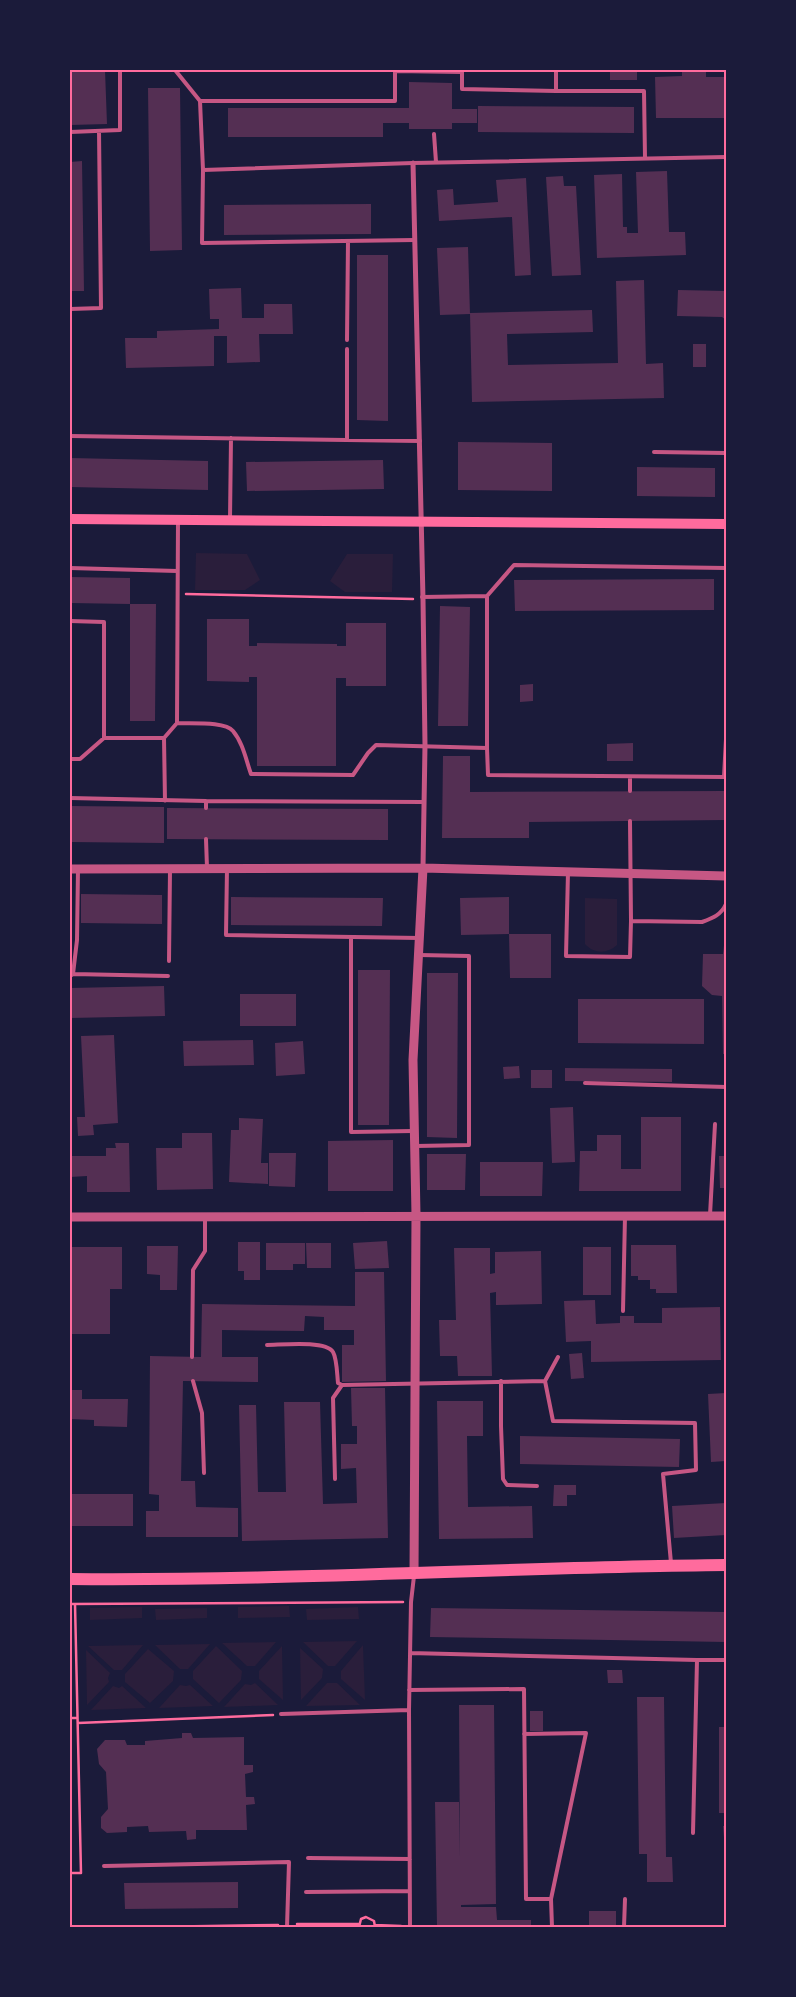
<svg xmlns="http://www.w3.org/2000/svg" width="796" height="1997" viewBox="0 0 796 1997" font-family="Overpass,sans-serif">
	<rect width="100%" height="100%" fill="#1b1b3a"/>
	<path fill="#2a1e3b" d="M196 553 247 554 260 580 245 590H195Z
		M347 554H393L392 592H345L330 581Z
		M585 898 617 899V945C607 954 594 954 585 944Z
		M289 1606 290 1617 238 1618V1607Z
		M142 1607V1618L90 1620V1608Z
		M358 1607 359 1619 307 1620 306 1609Z
		M207 1608V1618L156 1620 155 1609Z
		M357 1641 335 1666H328L303 1642Z
		M276 1642 255 1666H247L222 1643Z
		M210 1644 188 1669H180L155 1645Z
		M143 1645 122 1670H114L88 1646Z
		M363 1645 365 1700 341 1679V1671Z
		M216 1646 242 1671 241 1680 219 1703 193 1679V1671Z
		M282 1646 283 1700 259 1679V1671Z
		M300 1648 323 1669 322 1678 301 1700Z
		M148 1649 174 1671 173 1681 150 1703 125 1682V1674Z
		M86 1650 110 1673 108 1678 109 1682 87 1705Z
		M255 1683 278 1705 224 1707 245 1684 251 1685Z
		M327 1683H337L360 1705 306 1706Z
		M180 1685 186 1686 190 1685 213 1706 159 1708Z
		M113 1686 119 1688 122 1686 146 1708 91 1710Z"/>
	<path fill="#542f53" d="M71 70H105L107 124 70 125Z
		M610 70H637V80H610Z
		M682 70H706V77H726V118H656L655 77 682 76Z
		M409 82 452 83V109H477V123H452V129H409V123H383V137H228V108H409Z
		M148 88H180L182 250 150 251Z
		M478 106 634 107V133L478 132Z
		M82 161 84 291H70V162Z
		M667 171 669 232H685L686 255 597 258 594 175 622 174 623 227H627V233H638L636 172Z
		M563 176 564 186H576L581 275 552 276 546 177Z
		M526 178 531 275 515 276 512 217 439 221 437 190 453 189 454 205 498 202 496 180Z
		M371 204V234L224 235V205Z
		M468 247 470 314 440 315 437 248Z
		M357 255H388V421L357 420Z
		M644 280 646 364 663 363 664 398 472 402 470 313 592 310 593 332 507 334 508 365 618 363 616 281Z
		M241 288 242 318H264V304H292L293 334H259L260 362 227 363V336H214V366L126 368 125 338H157V331L219 329V319H210L209 289Z
		M678 290 726 291V320L722 317 677 316Z
		M693 344H706V367H693Z
		M458 442 552 443V491L458 490Z
		M70 458 208 461V490L70 487Z
		M383 460 384 489 247 491 246 462Z
		M637 467 715 468V497L637 496Z
		M70 577 130 578V604L70 603Z
		M714 579V610L515 611 514 580Z
		M130 604H156L155 721H130Z
		M440 606 470 607 468 726H438Z
		M207 619H249V646H257V643L337 644V646H346V623H386V686H346V678H336V766H257V677H249V682L207 681Z
		M533 684V701L520 702V685Z
		M633 743V761H607V744Z
		M443 756H470V792L726 791V820L529 822V838H442Z
		M70 806 164 807V843L70 842Z
		M167 808 388 809V840L167 839Z
		M81 894 162 895V924L81 923Z
		M231 897 383 898 382 926 231 925Z
		M509 897V934L461 935 460 898Z
		M509 934H551V978H510Z
		M724 945H726V1054H723L722 996 712 995 702 986 703 954H723Z
		M358 970H390L389 1125H358Z
		M427 973H458L457 1138 427 1137Z
		M164 986 165 1016 70 1018V988Z
		M240 994H296V1026H240Z
		M578 999H704V1044L578 1043Z
		M114 1035 118 1123 93 1125 94 1135 78 1136 77 1117H85L81 1036Z
		M253 1040 254 1065 184 1066 183 1041Z
		M303 1041 305 1074 276 1076 275 1043Z
		M519 1066 520 1078 504 1079 503 1067Z
		M565 1068 672 1069V1082L565 1081Z
		M531 1070H552V1088H531Z
		M573 1107 575 1162 552 1163 550 1108Z
		M641 1117H681V1191H579L580 1151H597V1135H621V1169H641Z
		M239 1118 263 1119 261 1163H268V1184L229 1182 231 1130H239Z
		M182 1133H212L213 1189 157 1190 156 1148H182Z
		M393 1140V1191H328V1141Z
		M115 1143H129L130 1192H87V1176L70 1177V1156H106V1148H116Z
		M269 1153H296L295 1187 269 1186Z
		M427 1154H466L465 1190H427Z
		M719 1156H726V1188H720Z
		M480 1162H543L542 1196H480Z
		M387 1241 389 1268 355 1269 353 1243Z
		M238 1242H260V1280H244V1271H238Z
		M266 1243H305V1264H293V1270H266Z
		M306 1243H331V1268H307Z
		M631 1245H676L677 1293H656V1289H650V1280H638V1276H631Z
		M147 1246H178L177 1290H160V1275L147 1274Z
		M70 1247H122V1289H110V1334H70Z
		M583 1247H611V1295H583Z
		M454 1248H490V1274L495 1273V1252L541 1251 542 1304 496 1305V1292L490 1293 492 1376H458L457 1356H440L439 1320H456Z
		M355 1272H384L386 1381 342 1382V1345H354V1330H324V1317L305 1316 304 1331 222 1330V1357H258V1382L183 1381 181 1481H195L196 1507 238 1508V1537H146V1511H159V1495L149 1494 150 1356 201 1357 202 1304 355 1306Z
		M595 1300 596 1324 620 1323V1316H634V1323H662V1308L720 1307 721 1360 591 1362V1341L566 1342 564 1301Z
		M582 1353 584 1378 571 1379 569 1354Z
		M351 1388H385L388 1538 242 1541 239 1405H256L258 1492H286L284 1402H320L323 1504 357 1503 356 1468 341 1469V1444H357V1426H352Z
		M70 1390H82V1399H128L127 1427 94 1426V1420L70 1419Z
		M726 1393V1461L711 1462 708 1394Z
		M437 1401H483V1436H467L468 1507 532 1506 533 1538 439 1539Z
		M520 1436 680 1439 679 1467 520 1464Z
		M554 1485H576V1495H567V1506H553Z
		M70 1494H133V1526H70Z
		M726 1503V1535L674 1538 672 1506Z
		M431 1608 726 1612V1642L430 1637Z
		M607 1670H622L623 1683H608Z
		M637 1697H664L666 1857H672L673 1882H647V1854H639Z
		M459 1705H494L496 1904 461 1905V1907H496L497 1920H531V1927H437L435 1802H459L460 1859Z
		M530 1711H543V1731H530Z
		M719 1727H726V1813H719Z
		M182 1733H191L193 1738 244 1737V1765H253V1772L245 1774 246 1797H254L255 1804 246 1805 247 1830H196V1839L187 1840 186 1831 149 1832 148 1826 127 1827V1832L107 1833 101 1828V1817L108 1809 106 1772 99 1764 97 1749 105 1740H125L127 1745H145V1741L182 1738Z
		M723 1826H726V1838H724Z
		M238 1882V1908L125 1909 124 1883Z
		M589 1911H616V1927H589Z"/>
	<g fill="none" stroke-linecap="round" stroke-linejoin="round">
		<path stroke="#ff6b9d" stroke-width="2.5" d="M186 594 413 599
			M70 1604 403 1602
			M70 1718H77
			M78 1723 273 1715
			M70 1873H81L75 1604
			M297 1924H359
			M375 1925 401 1926
			M147 1927 278 1925
			M359 1927 361 1919 366 1917 374 1921 375 1927"/>
		<path stroke="#c65784" stroke-width="4" d="M175 70 200 101H395V71L462 72
			M556 70V91H644L645 158
			M462 71V89L556 91
			M200 101 203 170 202 243 415 240
			M70 132 120 130V70
			M434 134 436 162
			M203 170 413 163 726 157
			M70 309 101 308 99 131
			M347 340 348 241
			M70 436 420 441
			M347 440V349
			M654 452 726 453
			M230 519 231 438
			M70 568 177 571
			M422 597 487 596
			M70 621 104 622V738
			M177 723C190 724 225 721 233 731 243 743 246 760 251 774L353 775 368 753 376 745 487 748 488 775 724 777 726 739
			M164 738 165 801
			M487 748V596L514 565 726 568
			M70 759H80L104 738H164L177 723 178 520
			M630 791V777
			M70 798 206 801V808
			M206 801 423 802
			M630 821 631 921
			M206 839 207 868
			M227 868 226 935 420 938
			M568 872 566 956 630 957 631 921 702 922C713 918 721 915 726 904
			M351 937V1132L413 1131
			M169 961 170 870
			M73 974 77 940 78 869
			M70 976 73 974 168 976
			M585 1083 726 1087
			M416 1146 469 1145V956L419 955
			M710 1215 715 1124
			M623 1311 625 1216
			M267 1345C281 1345 325 1340 333 1352 337 1359 337 1374 338 1383L342 1385 545 1381 553 1421 695 1423 696 1470 663 1474 671 1563
			M192 1357 193 1270 205 1251V1218
			M193 1381 202 1413 204 1473
			M501 1381V1426L503 1479 507 1485 537 1486
			M545 1381 558 1357
			M335 1479 333 1398 342 1385
			M410 1653 697 1660
			M409 1690 524 1689 526 1899H551
			M409 1710 410 1927
			M281 1714 409 1710 411 1602 414 1576
			M524 1734 586 1733 551 1899 552 1927
			M693 1833 697 1660H726
			M308 1858 410 1859
			M104 1866 289 1862 287 1927
			M306 1892 410 1891
			M624 1927 625 1899"/>
		<path stroke="#c65784" stroke-width="5" d="M413 163 423 599 425 745 423 868"/>
		<path stroke="#c65784" stroke-width="9" d="M70 869 423 868 726 876
			M70 1217 726 1216
			M414 1574 416 1215 413 1060 423 868"/>
		<path stroke="#ff6b9d" stroke-width="10" d="M70 519 726 524"/>
		<path stroke="#ff6b9d" stroke-width="12" d="M70 1579C289 1581 507 1567 726 1565"/>
	</g>
	<rect width="796" height="1997" fill="none" stroke="#1b1b3a" stroke-width="142"/>
	<rect x="71" y="71" width="654" height="1855" fill="none" stroke="#ff6b9d" stroke-width="2"/>
</svg>
